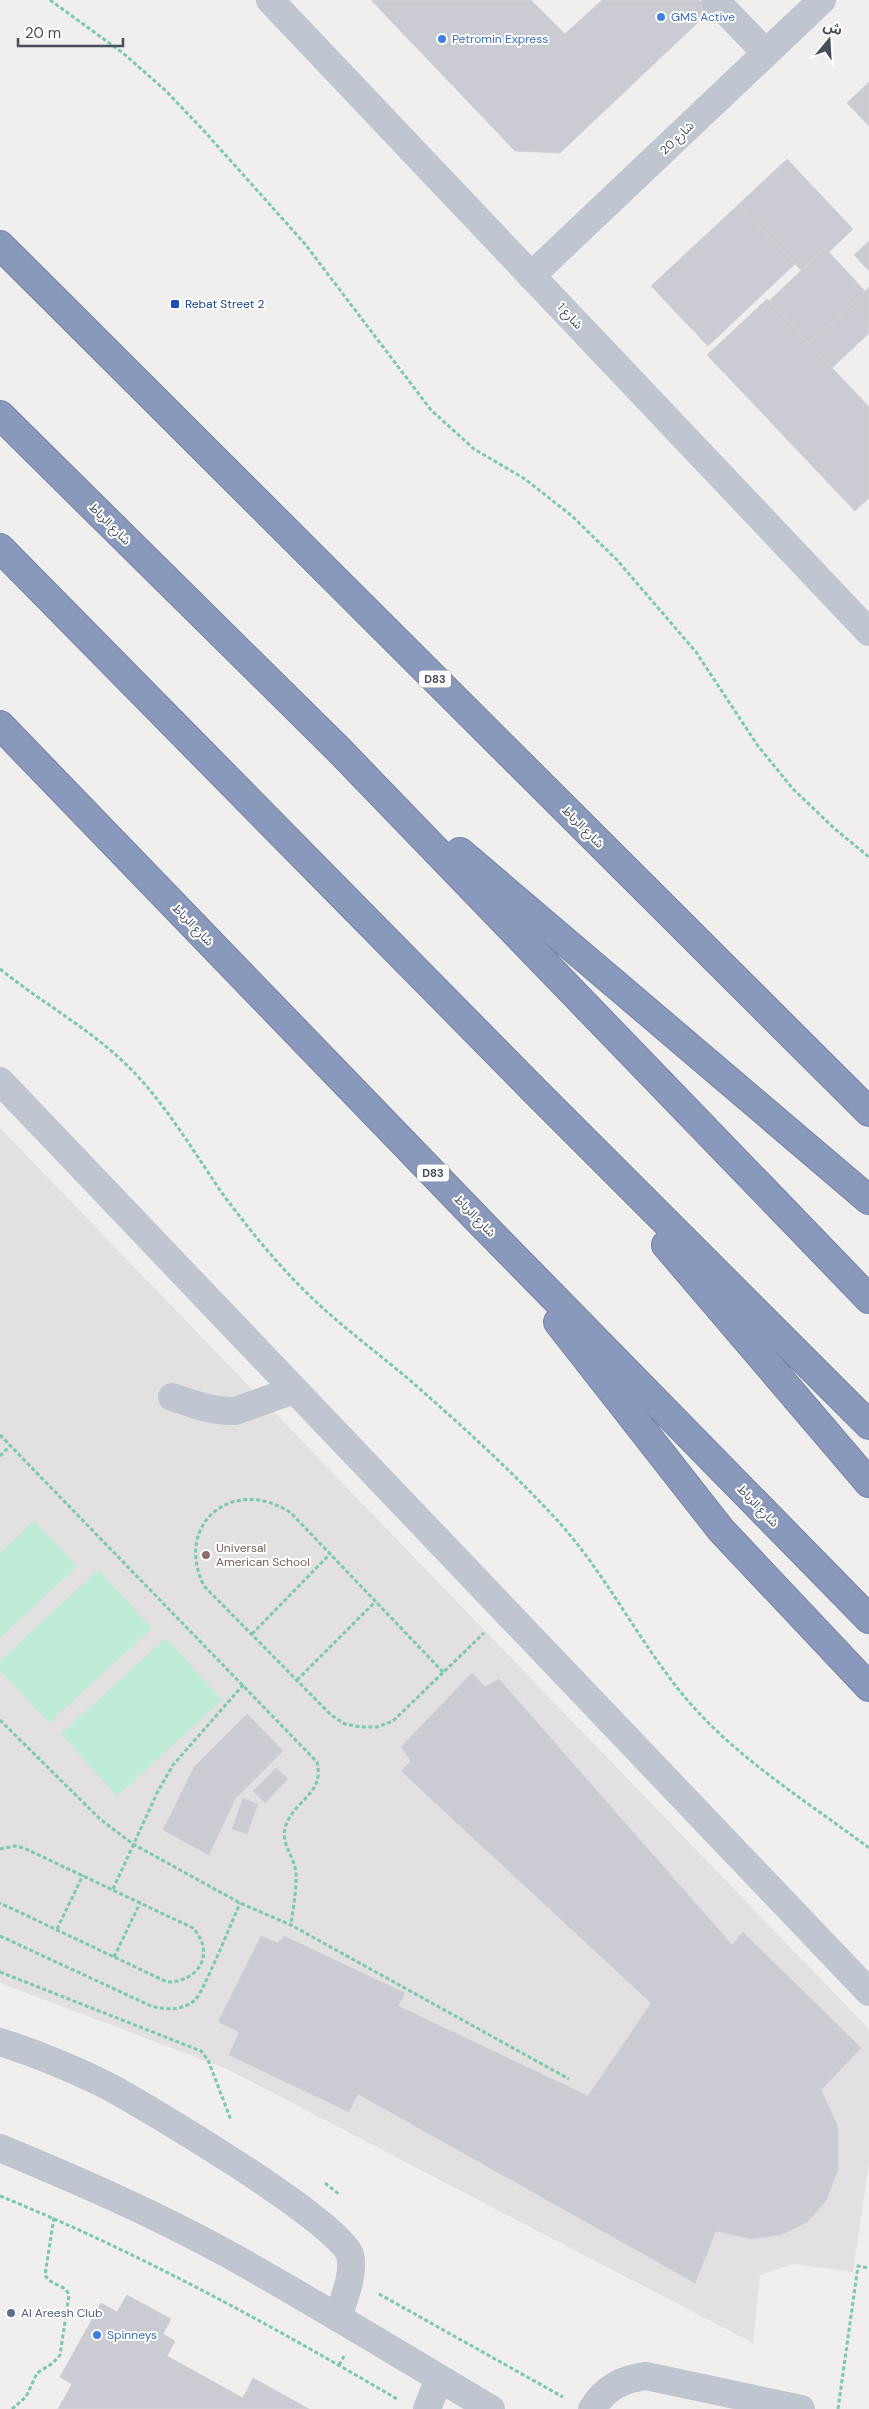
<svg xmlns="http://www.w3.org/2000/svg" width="869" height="2409" viewBox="0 0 869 2409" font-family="'DM Sans','Noto Sans Arabic',sans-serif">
	<rect width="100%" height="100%" fill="#f1eeee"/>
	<path fill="#e2e0e0" d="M0 1128 869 2029V2163L853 2272 794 2264 760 2275 753 2343 227 2069 0 1983Z"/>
	<path fill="#beecd7" d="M34 1521 77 1566 0 1638V1553Z
		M98 1570 152 1628 49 1723 0 1670V1661Z
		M166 1638 222 1700 117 1796 61 1734Z"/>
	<path fill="#cbccd3" stroke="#d2d3d9" d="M371 0H531L565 34 602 0H699L710 11 560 153 515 151Z
		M869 82V126L847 103Z
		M787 159 853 229 829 252 825 248 802 271 739 204Z
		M739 204 795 264 708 346 651 286Z
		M869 241V271L854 255Z
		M825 248 865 291 809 344 769 301Z
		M869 287V326L849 306Z
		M767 299 869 407V498L855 511 707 355Z
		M849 306 869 326V333L832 368 809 344Z
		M472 1673 485 1687 499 1679 732 1945 743 1932 861 2048 821 2090 838 2127V2170L826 2201 807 2222 781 2235 751 2239 716 2231 695 2283 358 2094 349 2112 229 2055 239 2032 218 2022 261 1936 278 1943 284 1936 405 1993 398 2006 588 2096 651 2003 401 1771 411 1761 401 1747Z
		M247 1714 283 1751 235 1799 209 1855 163 1830 194 1767Z
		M276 1768 288 1779 265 1803 253 1791Z
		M243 1798 258 1804 247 1834 232 1829Z
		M127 2295 171 2319 163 2334 175 2341 167 2356 243 2398 253 2378 309 2409H58L72 2384 60 2377 101 2303 117 2312Z"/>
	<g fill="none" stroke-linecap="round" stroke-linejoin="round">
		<g stroke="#7384a6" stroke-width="30">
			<path id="highway" d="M0 245 869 1112
				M0 415 338 749 869 1299
				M0 548 532 1088 869 1425
				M0 725 480 1222 869 1619
				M460 852 869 1200
				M666 1245 869 1483
				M558 1322 721 1530 869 1687"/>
		</g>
		<path stroke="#78c9ae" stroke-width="3" stroke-dasharray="4 2.5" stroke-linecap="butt" d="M50 0 123 53 166 91 205 132 305 244 431 410 474 449 525 479 572 516 617 560 696 652 758 746 793 789 835 829 869 857
			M0 969C47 1007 102 1035 142 1081 172 1115 196 1155 222 1193 248 1228 276 1263 307 1293 339 1325 377 1352 412 1382 462 1426 512 1471 557 1520 608 1576 640 1645 689 1702 739 1760 808 1802 869 1848
			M0 1435 317 1762C325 1795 293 1800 285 1828 281 1844 294 1856 296 1872 297 1889 293 1908 291 1925
			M0 1456 11 1445
			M252 1634 330 1554
			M443 1672 291 1513C234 1475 173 1523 204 1586L331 1715 345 1724 361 1727H377L393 1721 484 1633
			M297 1680 376 1601
			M0 1720 100 1819 133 1844 240 1903 291 1925 569 2079
			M0 1849 15 1846 24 1848 193 1928C216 1953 199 1982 167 1982L0 1903
			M113 1889 158 1791 173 1765 244 1684
			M57 1929 83 1875
			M0 1936 151 2006C166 2010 182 2011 195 2000 203 1993 233 1919 240 1903
			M114 1957 140 1903
			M0 1972 201 2051 208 2060 231 2120
			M325 2183 340 2195
			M0 2196C138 2252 269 2324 397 2399
			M379 2294 563 2397
			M339 2365 344 2356
			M12 2409 26 2397 37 2373 53 2363 60 2355 69 2295C65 2284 51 2286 45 2275L54 2217
			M838 2409 858 2266 869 2268"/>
		<path stroke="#bfc6cf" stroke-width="28" d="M270 0 869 632
			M715 0 766 53
			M531 276 822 0
			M0 1081 869 1992
			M172 1397C193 1404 213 1412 235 1411L294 1390
			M0 2042C35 2053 69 2067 102 2083 141 2103 340 2222 350 2255 355 2274 343 2300 338 2318
			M0 2148C77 2180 153 2213 226 2253 316 2303 403 2357 491 2409
			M427 2409 439 2378
			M592 2409C605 2388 622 2379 646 2376L801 2409"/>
		<use href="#highway" stroke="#89b" stroke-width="28"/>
	</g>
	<g fill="#3f7fe0" stroke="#fff" stroke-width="2">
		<circle cx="661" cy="17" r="5"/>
		<circle cx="442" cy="39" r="5"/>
		<circle cx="97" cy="2335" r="5"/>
	</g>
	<rect fill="#1a4fb4" stroke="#fff" stroke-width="2" x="170" y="299" width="10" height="10" rx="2.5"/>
	<circle fill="#8d6e63" stroke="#fff" stroke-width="2" cx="206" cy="1555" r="5"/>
	<circle fill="#5c6f8a" stroke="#fff" stroke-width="2" cx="11" cy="2313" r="5"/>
	<g text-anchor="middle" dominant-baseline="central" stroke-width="4" stroke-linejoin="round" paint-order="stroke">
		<g fill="#fff" stroke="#7e838c" stroke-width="1">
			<rect x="419" y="670.5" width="32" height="17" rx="4"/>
			<rect x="417" y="1164.5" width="32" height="17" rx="4"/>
		</g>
		<g font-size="11" font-weight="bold" fill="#474e5b">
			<text x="435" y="679">D83</text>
			<text x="433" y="1173">D83</text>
		</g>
		<g font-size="12" fill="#366cbe" stroke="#fff" text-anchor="start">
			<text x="671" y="17">GMS Active</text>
			<text x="452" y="39">Petromin Express</text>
			<text x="107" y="2335">Spinneys</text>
		</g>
		<g font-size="12" fill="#474e5b" stroke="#fff">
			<text transform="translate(677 138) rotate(-44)">شارع 20</text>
			<text transform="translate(570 316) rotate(47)">شارع 1</text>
			<text transform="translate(110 524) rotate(45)">شارع الرباط</text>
			<text transform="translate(583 827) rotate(45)">شارع الرباط</text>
			<text transform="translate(193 925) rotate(46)">شارع الرباط</text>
			<text transform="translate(475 1216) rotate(46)">شارع الرباط</text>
			<text transform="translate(758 1506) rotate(46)">شارع الرباط</text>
		</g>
		<g font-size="12" fill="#164399" stroke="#fff" text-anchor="start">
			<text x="185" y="304">Rebat Street 2</text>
		</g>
		<g font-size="12" fill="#785e54" stroke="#fff" text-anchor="start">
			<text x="216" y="1548">Universal<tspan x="216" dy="14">American School</tspan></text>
		</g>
		<g font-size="12" fill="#4e5e75" stroke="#fff" text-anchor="start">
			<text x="21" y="2313">Al Areesh Club</text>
		</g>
	</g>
	<g transform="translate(829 40) rotate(18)" stroke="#ffffff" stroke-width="4" paint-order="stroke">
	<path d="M0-4L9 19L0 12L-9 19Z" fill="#474e5b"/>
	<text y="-8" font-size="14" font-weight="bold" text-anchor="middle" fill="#474e5b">ش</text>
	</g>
	<path d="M18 38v8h105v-8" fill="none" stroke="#474e5b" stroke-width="2.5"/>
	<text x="25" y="38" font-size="15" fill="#474e5b" stroke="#ffffff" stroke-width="4" paint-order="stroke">20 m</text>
</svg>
